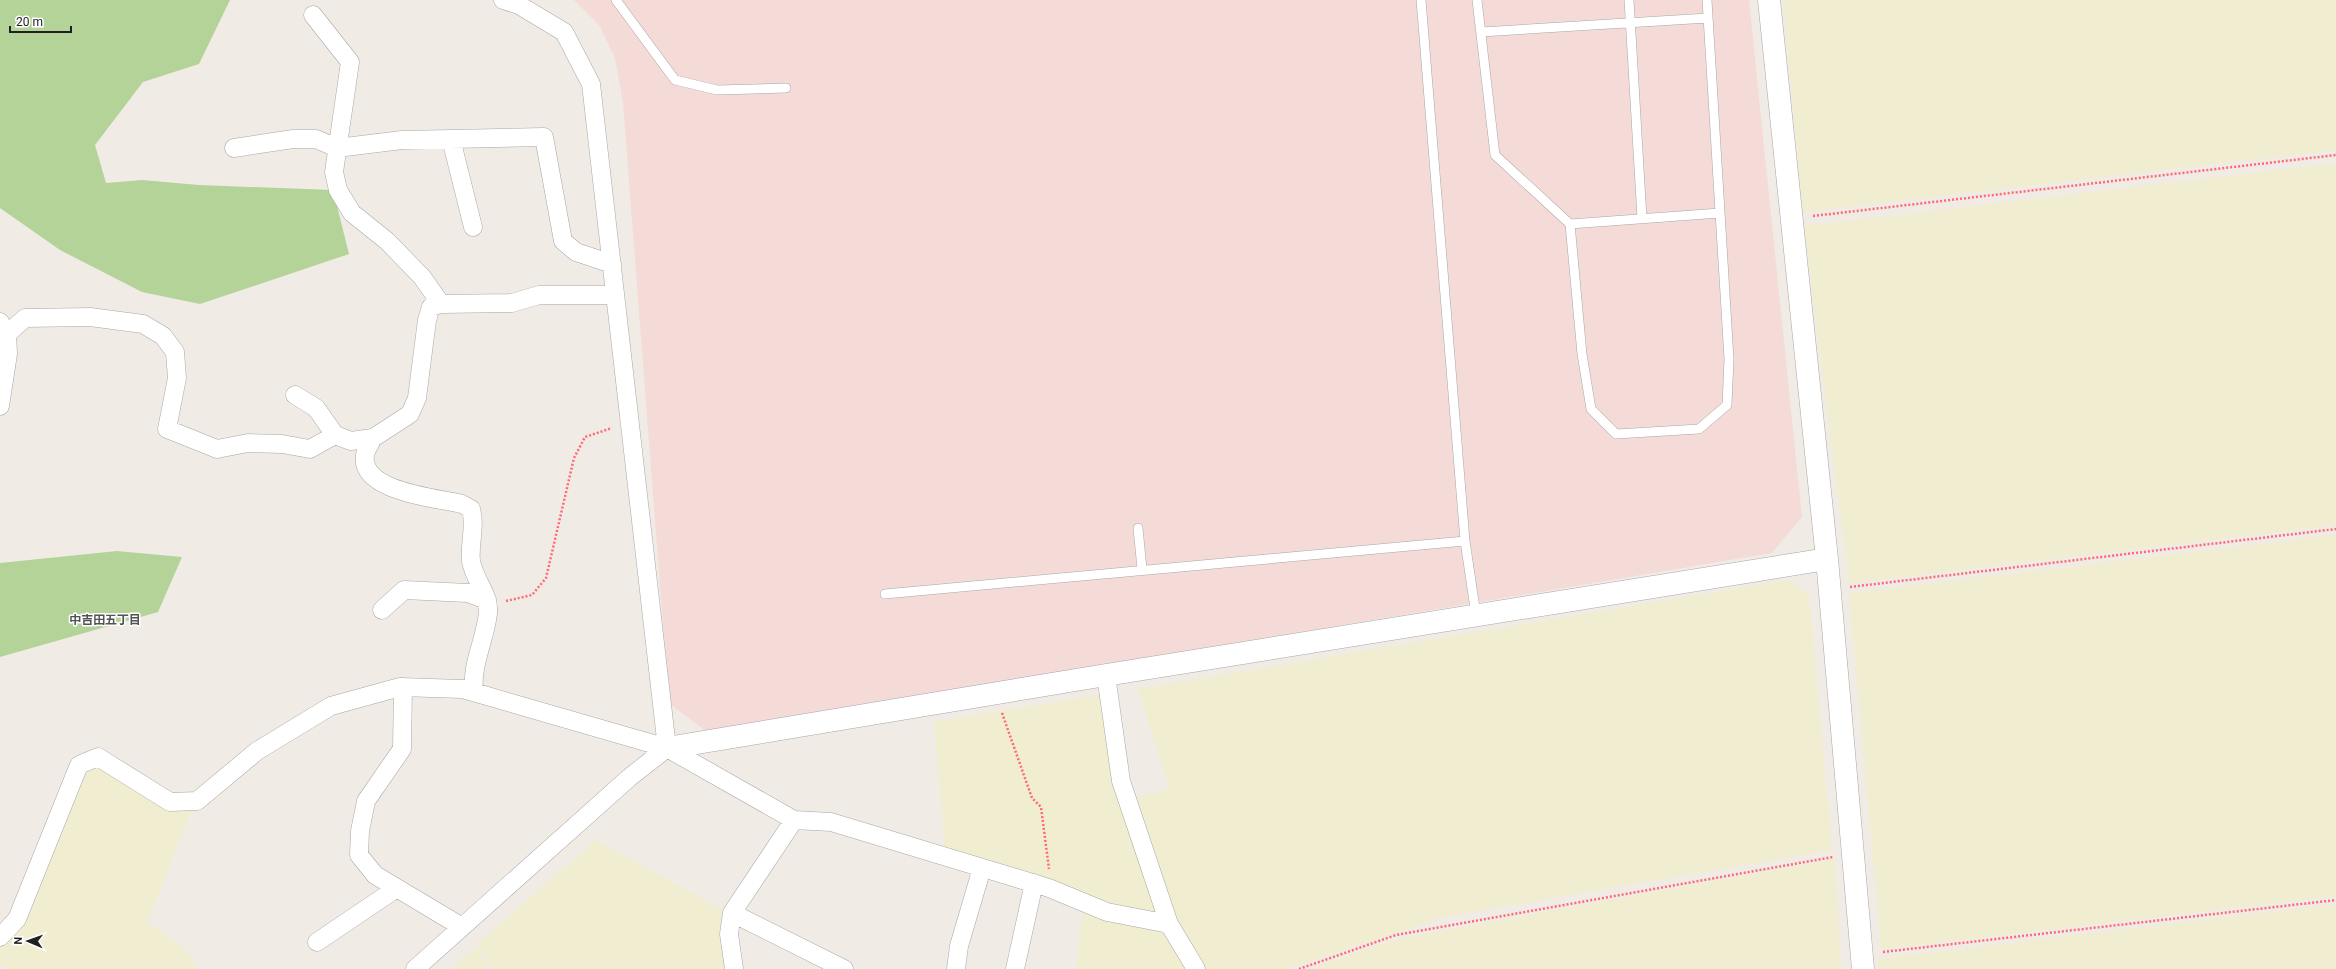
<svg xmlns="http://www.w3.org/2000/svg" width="2336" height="969" viewBox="0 0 2336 969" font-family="Roboto,'Noto Sans JP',sans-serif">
	<rect width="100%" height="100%" fill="#f1ebe6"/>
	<path fill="#f4dbd8" d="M574 0H1749L1802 517 1772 553 707 732 669 703 623 103 615 58 599 25Z"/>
	<path fill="#f1edd0" d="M1783 0H2336V150L1803 212Z
		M2336 163V525L1849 583 1804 226Z
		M2336 535V896L1881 949 1849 593Z
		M1788 580 1809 594 1832 850 1445 917 1286 969H1204L1177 924 1135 798 1169 789 1138 689Z
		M1104 694 1163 918 1107 908 945 852 934 722Z
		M101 763 192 809 147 922 186 950 198 969H9L0 965V948L20 927 82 771Z
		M596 840 723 910 724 950 727 969H490L478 943Z
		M1835 859 1841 969H1308L1397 939Z
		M2336 904V969H1878V959Z
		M1083 908 1165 929 1189 969H1076Z
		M477 946 487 969H453Z"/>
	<path fill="#b4d398" d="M0 0H230L199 64 143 82 95 145 106 183 142 180 199 185 333 190 349 254 200 304 142 292 60 250 0 208Z
		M117 551 182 557 158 612 0 657V563Z"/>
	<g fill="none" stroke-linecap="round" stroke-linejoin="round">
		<g stroke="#a7a7a7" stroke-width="10">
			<path id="service" d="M616 0 675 80 717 90 786 88
				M1421 0 1465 541 1476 615
				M1477 0 1495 155 1570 224 1582 354 1591 409 1616 434 1699 429 1727 405 1729 359 1707 0
				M1629 0 1642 218
				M1481 32 1708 18
				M1570 224 1720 213
				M1138 528 1142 569
				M885 594 1465 541"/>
		</g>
		<g stroke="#a7a7a7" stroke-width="19">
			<path id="minor" d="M503 0 519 5 564 32 591 84 667 748
				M313 15 350 62 334 172 338 190 352 213 387 241 422 277 441 304
				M451 139 473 227
				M234 148 293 139H316L337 148 402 140 544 137 563 241 576 252 612 264
				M0 322 7 334 25 318 90 317 143 324 163 336 175 352 177 378 167 429 217 449 248 443 282 444 310 449 335 435
				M295 395 316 408 335 435 351 441 373 438 410 414 417 398 427 320 431 307 441 304 512 303 539 295H615
				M0 406 8 354 7 334
				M373 438C371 443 366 449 365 455 359 492 438 498 462 504L471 509C476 527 469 544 471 561 474 580 490 594 488 613 485 641 471 664 474 692
				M382 610 404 590 468 593 487 600
				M1106 675 1121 781 1169 924 1196 969
				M403 687 402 749 366 801 360 831 359 855 375 875 462 927
				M732 913 844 969
				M0 937 17 919 79 765 98 757 170 802 197 801 257 751 331 706 400 687 463 689 667 748 794 820 831 822 1049 888 1107 912 1169 924
				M317 942 397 888
				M415 969 630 777 667 748
				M734 969 729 934 732 913 794 820
				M956 969 959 946 982 868
				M1015 969 1034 883"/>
		</g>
		<g stroke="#a7a7a7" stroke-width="23">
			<path id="tertiary" d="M1769 0 1827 559 1863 969
				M667 748 1106 675 1827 559"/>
		</g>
		<path stroke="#ff6974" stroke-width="2.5" stroke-dasharray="2 2" stroke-linecap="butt" d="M1813 216 2336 155
			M1850 587 2336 529
			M506 601 532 595 546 578 574 458 585 437 612 428
			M1002 713 1032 798 1041 807 1049 869
			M1883 952 2336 900
			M1299 969 1396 935 1833 857"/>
		<use href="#service" stroke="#fff" stroke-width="9"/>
		<use href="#minor" stroke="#fff" stroke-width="18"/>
		<use href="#tertiary" stroke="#fff" stroke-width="22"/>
	</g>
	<g text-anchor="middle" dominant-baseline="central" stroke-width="3" stroke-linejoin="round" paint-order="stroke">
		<g font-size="12" font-weight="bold" fill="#535353" stroke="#fff">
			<text x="105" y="620">中吉田五丁目</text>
		</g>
	</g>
	<g transform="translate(28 941) rotate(272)" stroke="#ffffff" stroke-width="3" paint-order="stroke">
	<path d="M0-3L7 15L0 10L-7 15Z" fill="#202020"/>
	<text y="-6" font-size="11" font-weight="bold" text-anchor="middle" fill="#202020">N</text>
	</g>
	<path d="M10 26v6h61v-6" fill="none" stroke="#202020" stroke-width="2"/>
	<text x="16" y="26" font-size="12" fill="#202020" stroke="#ffffff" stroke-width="3" paint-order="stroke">20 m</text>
</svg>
